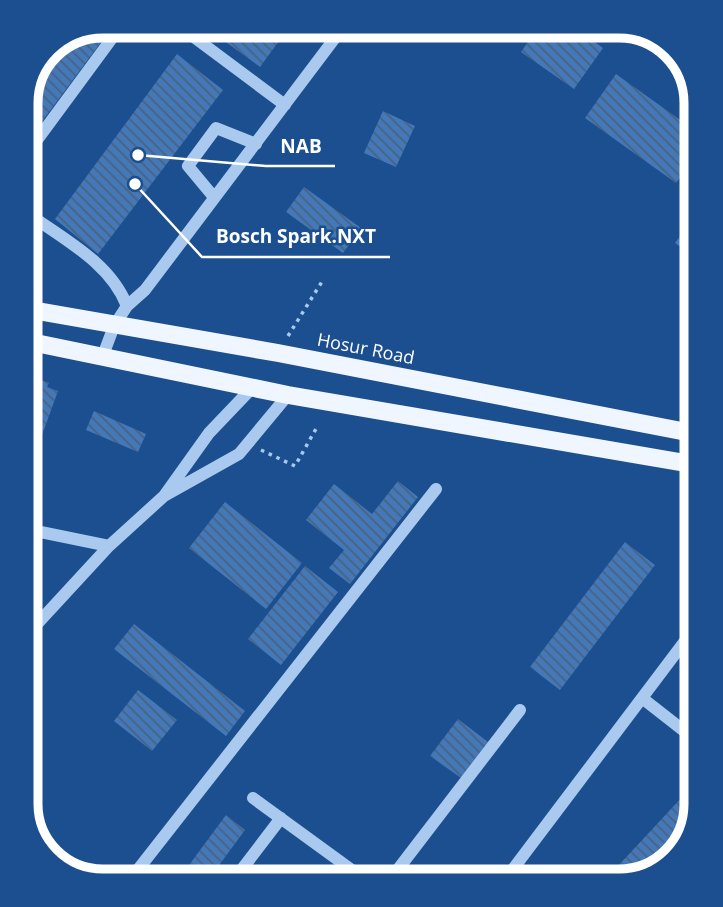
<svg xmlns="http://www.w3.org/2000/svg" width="723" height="907" viewBox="0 0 723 907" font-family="'Open Sans',sans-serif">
	<defs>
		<pattern id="building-back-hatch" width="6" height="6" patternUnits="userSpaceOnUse" patternTransform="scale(1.75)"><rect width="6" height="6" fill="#4478b7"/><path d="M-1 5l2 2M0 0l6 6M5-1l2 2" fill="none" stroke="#486282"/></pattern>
	</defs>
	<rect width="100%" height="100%" fill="#1b4f8f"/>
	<path fill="url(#building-back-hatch)" d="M103 26H113L26 143V98L52 46Z
		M204 26H290L260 67Z
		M539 26H573L603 48 574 89 521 52Z
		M177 54 223 90 98 254 55 219Z
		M616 74 697 132V155L676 183 585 118Z
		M383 111 415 126 396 167 364 153Z
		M304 187 361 228 343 253 286 212Z
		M697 213V258L675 243Z
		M26 374 49 383 47 387 58 391 38 446 42 447 31 476 26 474Z
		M94 411 146 434 138 452 86 430Z
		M398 481 418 497 350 584 329 568 344 550 306 520 334 484 372 514Z
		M225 502 302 563 266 609 189 548Z
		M625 542 655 565 560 690 530 667Z
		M305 566 338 592 281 665 248 639Z
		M134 624 245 711 226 736 114 649Z
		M138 690 177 720 152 751 114 721Z
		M458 719 488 742 461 778 430 756Z
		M697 781V804L687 841 662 868 620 881H604Z
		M226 815 245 830 209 879 189 865Z
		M265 872 277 881H259Z"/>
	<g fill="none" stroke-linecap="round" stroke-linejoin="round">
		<path stroke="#a9c9ee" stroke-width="3.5" stroke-dasharray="3.5 5" stroke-linecap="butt" d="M288 336 323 280
			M323 338 384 349 382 357
			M261 450 295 466 317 427"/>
		<path stroke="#a9c9ee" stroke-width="12" d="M179 26 285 105
			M26 155 121 26
			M213 196 188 166 216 128 256 144
			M26 212C63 239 110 262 127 306L114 326 102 358
			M127 306 145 290 344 26
			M251 389 209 433 164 496 239 454 288 395
			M26 529 109 546
			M26 636 109 546 164 496
			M642 698 697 741
			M253 798 367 881
			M129 881 436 489
			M233 881 281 818
			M389 881 520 710
			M504 881 697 625"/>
		<path stroke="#f0f6ff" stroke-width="18" d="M26 309 278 353 697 434
			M26 341 288 395 697 465"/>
	</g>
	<g text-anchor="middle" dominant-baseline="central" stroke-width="5" stroke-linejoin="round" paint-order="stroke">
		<g font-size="18" fill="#fff" stroke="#1b4f8f">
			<text transform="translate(366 348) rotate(11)">Hosur Road</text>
		</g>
	</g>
	<path d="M0 0H723V907H0ZM103 38H619A65 65 0 0 1 684 103V804A65 65 0 0 1 619 869H103A65 65 0 0 1 38 804V103A65 65 0 0 1 103 38Z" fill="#1b4f8f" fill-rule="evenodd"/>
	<path fill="none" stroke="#fff" stroke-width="9" d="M103 38H619A65 65 0 0 1 684 103V804A65 65 0 0 1 619 869H103A65 65 0 0 1 38 804V103A65 65 0 0 1 103 38Z"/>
	<path fill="none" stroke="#fff" stroke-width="2.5" d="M138 155L266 166H335M135 184L202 257H390"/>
	<g fill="#fff" stroke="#1b4f8f" stroke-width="2.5">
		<circle cx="138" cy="155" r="7"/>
		<circle cx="135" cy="184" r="7"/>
	</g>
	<g font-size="19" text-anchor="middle" font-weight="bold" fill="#fff" stroke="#1b4f8f" stroke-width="5" stroke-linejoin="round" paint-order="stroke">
		<text x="301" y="153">NAB</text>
		<text x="296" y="243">Bosch Spark.NXT</text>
	</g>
</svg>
